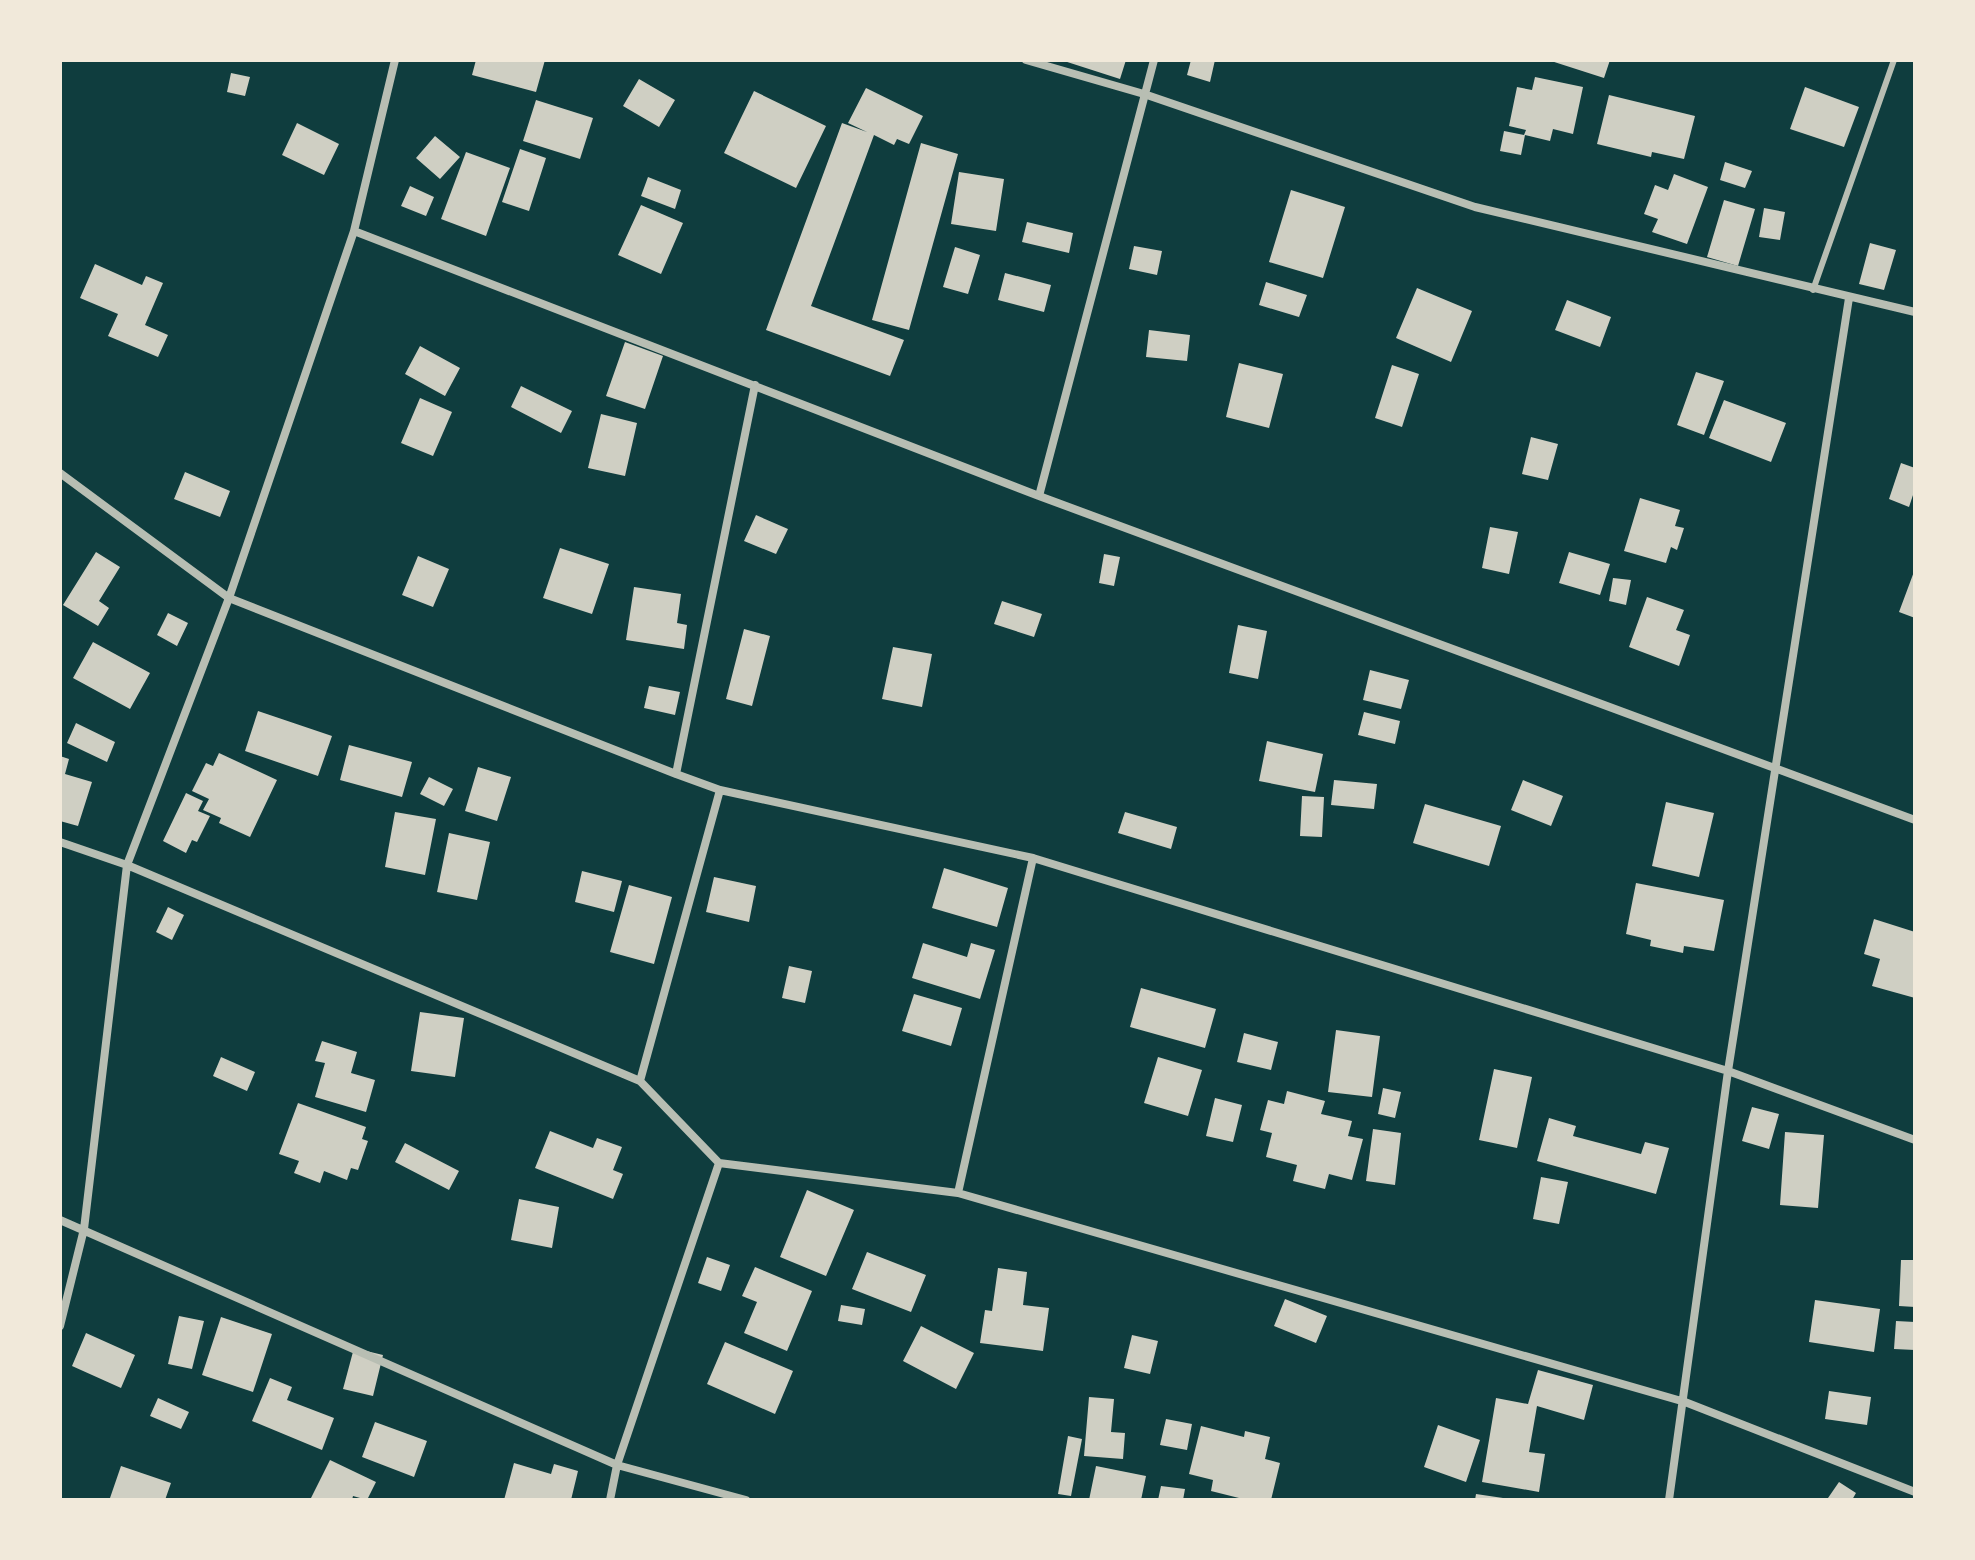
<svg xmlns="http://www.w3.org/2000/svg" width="1975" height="1560" viewBox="0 0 1975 1560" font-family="'Sofia Sans Condensed',sans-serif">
	<rect width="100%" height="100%" fill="#0f3d3e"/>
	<path fill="#cfcfc3" d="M476 60H545L536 92 472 75Z
		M1061 60H1126L1120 79Z
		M1191 60H1215L1210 82 1187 75Z
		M1548 60H1610L1604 78Z
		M231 73 250 77 245 96 227 92Z
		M1535 77 1583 87 1573 134 1553 129 1550 141 1525 135 1521 155 1500 151 1504 131 1524 135 1526 130 1509 126 1517 87 1532 90Z
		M639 79 675 100 659 127 623 106Z
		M1805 87 1859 107 1844 147 1790 129Z
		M866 88 923 116 909 144 897 139 894 145 874 135 811 306 904 340 890 376 766 330 842 123 867 132 848 123Z
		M754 91 826 126 796 188 724 153Z
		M1609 95 1695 116 1684 159 1652 152 1651 157 1597 144Z
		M536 100 593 118 580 159 523 141Z
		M297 123 339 144 324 175 282 155Z
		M435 136 460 157 440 179 416 158Z
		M921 143 958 154 909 330 872 320Z
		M520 149 546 158 529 211 502 202Z
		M466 152 510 168 486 236 441 219Z
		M1725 162 1752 171 1745 188 1720 180Z
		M959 172 1004 179 996 231 951 224Z
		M1674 174 1708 187 1687 244 1652 232 1658 219 1644 214 1655 185 1668 190Z
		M648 177 681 190 675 209 641 196Z
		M410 186 434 197 426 216 401 206Z
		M1291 190 1345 207 1323 278 1269 262Z
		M1724 200 1755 209 1738 266 1707 257Z
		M641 205 683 223 661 274 618 255Z
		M1764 208 1785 212 1780 240 1759 237Z
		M1027 222 1073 233 1069 253 1022 242Z
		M1870 243 1896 250 1884 290 1859 284Z
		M1134 246 1162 251 1157 275 1129 269Z
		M955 247 980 255 968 294 943 287Z
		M95 264 142 285 146 276 163 283 145 325 168 335 158 357 108 336 118 314 80 298Z
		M1005 273 1051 285 1044 312 998 300Z
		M1266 282 1307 295 1299 317 1259 305Z
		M1417 288 1472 311 1451 362 1396 338Z
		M1567 300 1611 317 1600 347 1555 330Z
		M1149 330 1190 335 1187 361 1146 357Z
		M625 342 663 356 645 409 606 396Z
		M420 346 460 368 445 396 405 374Z
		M1239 363 1283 374 1269 428 1226 417Z
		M1392 365 1419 374 1402 427 1375 418Z
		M1696 372 1724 381 1704 435 1677 425Z
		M521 386 572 411 561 433 511 407Z
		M420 398 452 412 433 456 401 443Z
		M1724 400 1786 423 1771 462 1709 438Z
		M601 414 637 423 625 476 588 468Z
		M1531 437 1558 444 1548 480 1522 474Z
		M1901 463 1915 468V489L1909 507 1889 499Z
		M185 472 230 491 220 517 174 499Z
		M1640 498 1680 510 1675 526 1684 528 1677 550 1671 547 1666 563 1624 551Z
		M756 515 788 529 776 554 744 541Z
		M1490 527 1518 532 1509 574 1482 568Z
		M560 548 609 564 592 614 543 598Z
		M96 552 120 567 99 601 109 608 98 626 63 605Z
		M1569 552 1610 564 1600 595 1559 583Z
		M1104 554 1120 557 1114 586 1099 583Z
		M418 556 449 569 433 607 402 595Z
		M1915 569V618L1899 612Z
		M1613 578 1631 580 1626 605 1609 601Z
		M634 587 681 594 677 623 687 625 684 649 626 640Z
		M1647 597 1684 610 1676 630 1690 635 1679 666 1629 647Z
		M1002 601 1042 614 1034 637 994 624Z
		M168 613 188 623 177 646 157 635Z
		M1238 625 1267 631 1258 679 1229 673Z
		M744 629 770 636 752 706 726 699Z
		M93 642 150 673 130 709 73 678Z
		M893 647 932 654 922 707 882 699Z
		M1370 670 1409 680 1401 709 1363 700Z
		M649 686 680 692 675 715 644 708Z
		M258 711 332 736 318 776 245 751Z
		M1364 712 1400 721 1395 744 1358 735Z
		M76 723 115 742 107 762 67 743Z
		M1267 741 1323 754 1315 792 1259 781Z
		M349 745 412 762 402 797 340 780Z
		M219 753 277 780 250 837 219 823 221 818 203 810 209 799 192 791 206 763 213 766Z
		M60 756 69 759 65 774 92 782 78 826 60 821Z
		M478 767 511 777 497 821 465 811Z
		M429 777 453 789 444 806 420 794Z
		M1334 780 1377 784 1374 809 1331 805Z
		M1523 780 1563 796 1551 826 1511 810Z
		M186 793 203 801 198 811 210 816 197 842 192 840 186 853 163 841Z
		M1302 796 1324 797 1322 837 1300 836Z
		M1666 802 1714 813 1699 877 1652 866Z
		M1425 804 1501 826 1489 866 1413 843Z
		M395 812 436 819 425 875 385 867Z
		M1125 812 1177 827 1171 849 1118 833Z
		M449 833 490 842 477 900 437 892Z
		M944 868 1008 888 997 927 932 908Z
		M582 871 622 881 614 912 575 902Z
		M714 877 756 886 749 922 706 912Z
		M1636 883 1724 900 1714 951 1684 946 1683 953 1650 946 1651 940 1626 934Z
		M629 885 672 897 654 964 610 952Z
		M168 907 184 915 172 940 156 932Z
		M1874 919 1915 932V998L1872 986 1880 959 1864 954Z
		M923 943 967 957 971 943 995 950 980 999 912 978Z
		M789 966 812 971 805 1003 782 998Z
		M1141 988 1216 1009 1205 1048 1130 1027Z
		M914 994 962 1008 951 1046 902 1031Z
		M420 1012 464 1018 455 1077 411 1071Z
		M1336 1030 1380 1036 1372 1097 1328 1092Z
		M1244 1033 1278 1042 1271 1070 1237 1062Z
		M322 1041 357 1052 351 1073 375 1080 366 1112 315 1097 325 1063 315 1061Z
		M221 1057 255 1072 247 1091 213 1076Z
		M1158 1057 1202 1070 1188 1116 1144 1103Z
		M1494 1069 1532 1077 1517 1148 1479 1140Z
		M1383 1088 1401 1092 1395 1118 1378 1114Z
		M1287 1091 1325 1101 1321 1114 1352 1121 1348 1136 1363 1139 1352 1180 1329 1174 1325 1189 1293 1181 1297 1165 1266 1157 1272 1133 1260 1130 1268 1100 1284 1104Z
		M1215 1098 1242 1105 1233 1142 1206 1136Z
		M298 1103 366 1127 362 1139 368 1141 358 1170 351 1168 347 1180 324 1171 320 1183 294 1173 299 1161 279 1154Z
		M1752 1107 1779 1114 1769 1149 1742 1141Z
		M1549 1118 1576 1126 1573 1136 1641 1154 1645 1142 1669 1148 1656 1194 1537 1161Z
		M1373 1129 1401 1133 1395 1185 1366 1181Z
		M550 1131 593 1148 597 1138 622 1147 613 1170 623 1174 613 1199 535 1168Z
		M1785 1132 1824 1135 1818 1208 1780 1205Z
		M405 1143 459 1171 449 1190 395 1162Z
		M1541 1177 1568 1182 1559 1224 1533 1219Z
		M807 1190 854 1210 826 1276 780 1257Z
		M519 1199 559 1207 552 1248 511 1240Z
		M867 1252 926 1275 911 1312 852 1289Z
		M707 1257 730 1265 721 1291 698 1283Z
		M1901 1260H1915V1307L1899 1306Z
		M755 1267 812 1291 787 1351 744 1333 757 1302 742 1296Z
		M998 1268 1027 1272 1023 1305 1049 1308 1043 1351 980 1343 985 1310 992 1311Z
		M1285 1299 1327 1316 1316 1343 1274 1326Z
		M1815 1300 1880 1309 1874 1352 1809 1342Z
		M841 1305 865 1309 862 1325 838 1321Z
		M179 1316 204 1321 192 1369 168 1364Z
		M221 1317 272 1334 253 1392 202 1375Z
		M1896 1321 1915 1322V1350L1894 1349Z
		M921 1326 974 1353 956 1389 903 1361Z
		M86 1333 135 1355 121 1388 72 1366Z
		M1132 1335 1158 1341 1150 1374 1124 1368Z
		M725 1342 793 1371 775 1414 707 1384Z
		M354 1348 383 1355 373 1396 343 1389Z
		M1538 1370 1593 1385 1584 1420 1537 1406 1529 1452 1545 1454 1539 1492 1482 1482 1496 1398 1528 1404Z
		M270 1378 292 1387 287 1400 334 1418 322 1450 252 1421Z
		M1829 1391 1871 1397 1867 1425 1825 1419Z
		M1089 1397 1114 1399 1111 1432 1125 1433 1123 1459 1084 1456Z
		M158 1398 189 1412 181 1429 150 1416Z
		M1166 1419 1192 1424 1187 1450 1160 1445Z
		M375 1422 427 1441 414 1477 362 1457Z
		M1438 1425 1480 1440 1466 1482 1424 1467Z
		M1201 1426 1244 1437 1245 1431 1270 1437 1265 1459 1280 1463 1271 1500H1247L1211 1491 1213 1480 1189 1474Z
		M1068 1436 1082 1439 1071 1496 1058 1494Z
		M330 1460 376 1482 367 1500 353 1496 352 1500H310Z
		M514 1463 551 1474 554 1464 578 1471 571 1500H504Z
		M121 1466 171 1483 165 1500 110 1498Z
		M1096 1466 1146 1476 1141 1500H1089Z
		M1839 1482 1856 1493 1852 1500 1828 1498Z
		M1161 1486 1185 1489 1183 1500H1158Z
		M1476 1494 1503 1498V1500H1475Z"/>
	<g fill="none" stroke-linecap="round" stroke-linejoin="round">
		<path stroke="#b8beb3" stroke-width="6" d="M1813 290 1894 60"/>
		<path stroke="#b8beb3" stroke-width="8" d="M1026 60 1144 94 1475 207 1915 312
			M354 231 1039 496 1915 820
			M60 473 229 598 676 774 720 790 1033 858 1728 1071 1915 1140
			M1039 496 1154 60
			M676 774 755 385
			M60 842 127 865 640 1081 719 1163 958 1193 1685 1402 1915 1492
			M640 1081 720 790
			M958 1193 1033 858
			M60 1220 617 1465 746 1500
			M60 1326 84 1229 127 865 229 598 354 231 395 60
			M610 1500 617 1465 719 1163
			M1669 1500 1728 1071 1849 298"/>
	</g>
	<rect width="1975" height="1560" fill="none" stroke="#f1e9da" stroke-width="124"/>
</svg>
